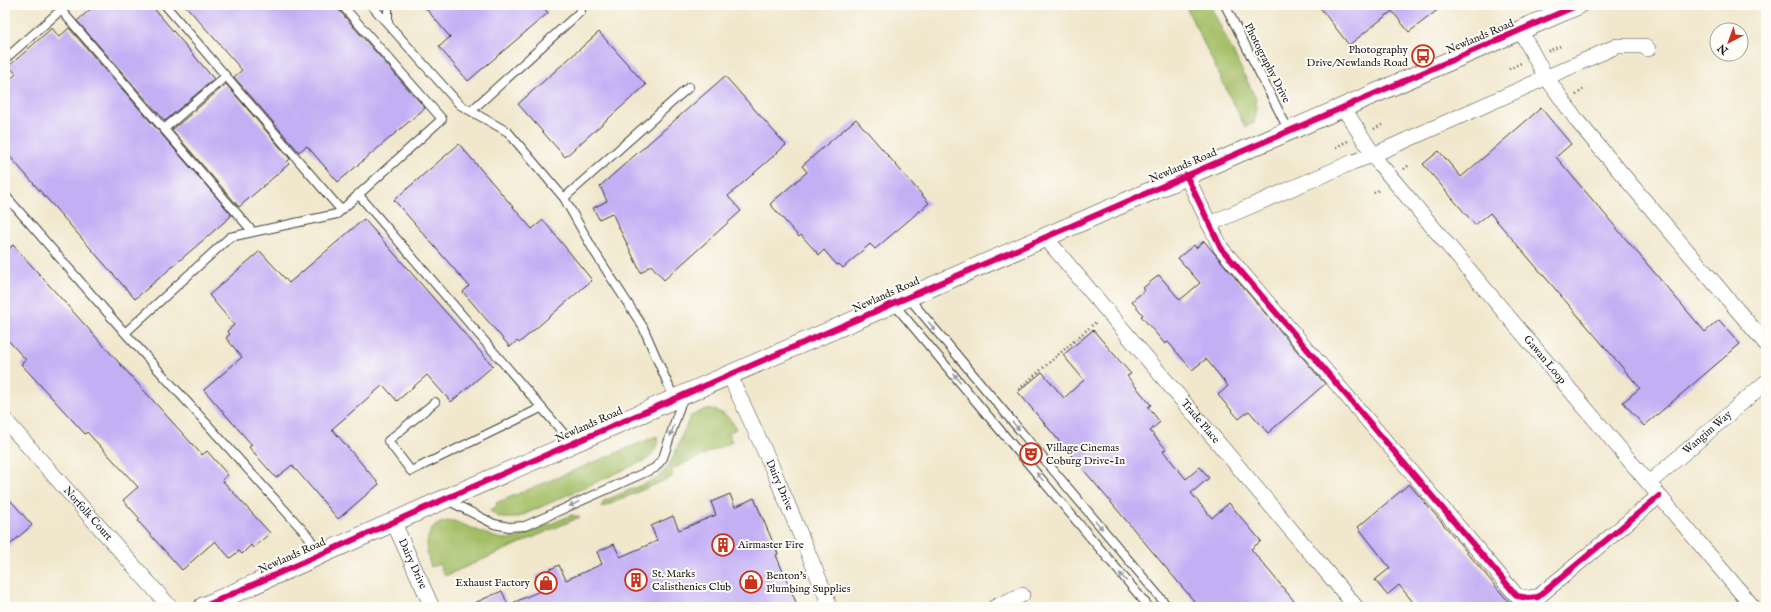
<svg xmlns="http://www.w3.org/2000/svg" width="1771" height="612" viewBox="0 0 1771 612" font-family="'IM FELL English',serif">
	<rect width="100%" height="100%" fill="#fdfcf7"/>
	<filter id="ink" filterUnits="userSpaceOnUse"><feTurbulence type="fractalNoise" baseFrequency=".025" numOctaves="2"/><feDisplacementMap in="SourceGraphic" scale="8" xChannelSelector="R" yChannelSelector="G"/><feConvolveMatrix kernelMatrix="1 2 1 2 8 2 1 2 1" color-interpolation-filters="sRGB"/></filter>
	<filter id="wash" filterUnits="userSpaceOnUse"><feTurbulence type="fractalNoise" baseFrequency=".012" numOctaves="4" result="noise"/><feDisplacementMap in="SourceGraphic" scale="16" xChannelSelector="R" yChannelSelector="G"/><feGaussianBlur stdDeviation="0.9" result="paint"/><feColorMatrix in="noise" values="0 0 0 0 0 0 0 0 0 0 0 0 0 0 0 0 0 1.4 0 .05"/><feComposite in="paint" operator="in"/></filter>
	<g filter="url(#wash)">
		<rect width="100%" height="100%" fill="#f1e7cc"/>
		<path fill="#a3be65" stroke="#606d40" d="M1185 5H1210L1256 99V114L1254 123 1245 127Z
			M706 409C721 410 730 416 736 429L728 433 732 442 672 469V477L601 508 604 501 656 479C678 461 678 438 691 416Z
			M657 436C659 445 654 453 648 459L516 518H503L497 516 489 510 497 506 496 503Z
			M572 515 580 517 445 576 439 564 431 567C423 546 425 520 454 521L494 537 503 539H515Z"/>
		<g id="blocks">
			<path fill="#c3aff4" d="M95 5H151L214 79 165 121 77 21Z
				M185 5H336L338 9 425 108 338 182 307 146 299 152 234 77 242 70Z
				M423 5H542L548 13 468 81 439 47 450 37Z
				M1318 5H1444L1409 32 1392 11 1349 45Z
				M52 28 59 37 69 28 231 214 230 217 135 299 5 151V84L16 74 9 66Z
				M599 32 646 85 565 157 518 104Z
				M725 76 786 145 728 196 741 211 664 280 651 265 641 273 612 213 599 219 593 208 607 201 600 186Z
				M226 84 290 159 287 162 289 164 239 207 172 130Z
				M1541 108 1571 144 1556 157 1705 332 1719 320 1740 344 1644 426 1623 402 1640 388 1490 213 1475 225 1423 164 1439 151 1461 177Z
				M856 119 929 203 875 249 870 244 843 268 839 264 837 265 824 250 819 255 801 235 799 237 770 204 807 172 802 166Z
				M459 144 532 229 543 220 592 280 519 343 517 341 510 347 463 292 469 286 394 200Z
				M364 219 493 366 451 402 427 375 397 401 383 385 332 429 379 484 338 519 292 465 276 478 249 447 252 445 204 390 242 357 226 338 230 334 227 331 234 325 209 295 260 251 289 283Z
				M1204 241 1325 384 1268 433 1249 411 1239 419 1218 395 1228 386 1206 359 1192 370 1168 342 1165 344 1141 316 1143 315 1132 301 1145 290 1143 288 1159 275 1180 300 1200 283 1178 258 1194 245 1196 248Z
				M13 245 202 455 207 451 228 475 222 480 270 533 253 548 251 545 242 554 239 551 230 558 215 541 182 570 138 521 140 519 123 500 138 487 87 432 85 434 21 364 26 360 5 337V252Z
				M1093 330 1131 374 1127 376 1151 405 1148 407 1160 422 1150 431 1166 449 1163 451 1186 479 1200 467 1209 478 1191 493 1212 518 1229 503 1261 541 1251 549 1299 607H1199L1018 392 1042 372 1064 398 1084 380 1063 355Z
				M1409 484 1455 538 1513 607H1417L1399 585 1387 595 1375 580 1390 568 1358 527Z
				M5 494 32 525 5 549Z
				M730 494 735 507 754 498 778 554 776 555 798 607H465L502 591 508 605 542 590 536 576 559 565 566 580 602 564 597 552 614 544 620 557 657 541 651 526 673 516 679 530 716 515 711 502Z"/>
		</g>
	</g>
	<g filter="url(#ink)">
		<use href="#blocks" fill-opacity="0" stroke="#3c3a36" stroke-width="1"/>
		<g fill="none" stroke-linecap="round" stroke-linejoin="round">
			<g stroke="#3c3a36" stroke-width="10">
				<path id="service" d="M165 5 341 210
					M371 5 388 24
					M388 5V24L460 105 508 132 564 198 594 251 643 327 674 398
					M1225 5 1289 131
					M61 10 253 232
					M5 59 61 10V6
					M471 111 581 11V5
					M164 129 226 76
					M358 194 572 443
					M5 195 125 333 308 536 320 554
					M564 198 689 87
					M908 297 1168 607
					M893 303 1149 607
					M125 333 230 237 337 214 442 119 342 5
					M435 402 388 441 411 471 541 408
					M447 500 494 524 509 527 525 526 655 468 663 458 683 397"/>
			</g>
			<g stroke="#3c3a36" stroke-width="16">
				<g id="minor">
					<path d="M1520 30 1544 74 1578 122 1766 344"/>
					<path id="s1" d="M1343 107 1378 162 1753 607"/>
					<path d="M1186 175 1221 248 1517 596 1528 598 1538 597 1659 496"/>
					<path d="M1209 224 1353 162 1373 155 1617 46H1643L1648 49"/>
					<path id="s2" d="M1045 237 1356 607"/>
					<path id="s3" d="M729 374 772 467 827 598 828 607"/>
					<path id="s4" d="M5 420 170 607"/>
					<path id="s5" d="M1649 483 1766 382"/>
					<path id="s6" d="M393 521 432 607"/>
					<path d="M995 607 1022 595"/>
				</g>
			</g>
			<g stroke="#3c3a36" stroke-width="20">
				<path id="tertiary" d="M203 607 445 499 1578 5"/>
			</g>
			<path stroke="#3c3a36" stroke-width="2.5" stroke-dasharray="1 3" stroke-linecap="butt" d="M1548 51 1561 46
				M1509 69 1521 63
				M1576 95 1585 88
				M1374 129 1384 124
				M1336 147 1348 141
				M1404 169 1409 165
				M1374 193 1380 189
				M1019 389 1097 321"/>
			<use href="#service" stroke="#fff" stroke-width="8"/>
			<use href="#minor" stroke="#fff" stroke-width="15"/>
			<use href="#tertiary" stroke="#fff" stroke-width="19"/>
			<g stroke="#fdfcf7" stroke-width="8">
				<path id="cycleway" d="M1186 175 1221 248 1517 596 1528 598 1538 597 1659 496
					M203 607 445 499 1578 5"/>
			</g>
			<use href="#cycleway" stroke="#d6006c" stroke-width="6"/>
		</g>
		<defs><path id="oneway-solid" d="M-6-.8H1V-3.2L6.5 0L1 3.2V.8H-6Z"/></defs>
		<g fill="#999">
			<use href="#oneway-solid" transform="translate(932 326) rotate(50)"/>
			<use href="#oneway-solid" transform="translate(957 378) rotate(-130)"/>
			<use href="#oneway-solid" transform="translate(1016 426) rotate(50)"/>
			<use href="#oneway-solid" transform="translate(672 431) rotate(108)"/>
			<use href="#oneway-solid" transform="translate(1040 477) rotate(-130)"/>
			<use href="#oneway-solid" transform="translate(574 504) rotate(156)"/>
			<use href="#oneway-solid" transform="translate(1099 525) rotate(50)"/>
			<use href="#oneway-solid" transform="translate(1123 577) rotate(-130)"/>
		</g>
	</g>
	<defs>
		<g id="bus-ring" transform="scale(1.15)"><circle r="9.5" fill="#fdfcf7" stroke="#c8321e" stroke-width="1.5"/><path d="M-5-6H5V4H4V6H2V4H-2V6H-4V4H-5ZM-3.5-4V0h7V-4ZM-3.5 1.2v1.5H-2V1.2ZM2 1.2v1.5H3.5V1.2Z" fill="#c8321e"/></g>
		<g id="theatre-ring" transform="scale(1.15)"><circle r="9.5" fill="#fdfcf7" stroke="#c8321e" stroke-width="1.5"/><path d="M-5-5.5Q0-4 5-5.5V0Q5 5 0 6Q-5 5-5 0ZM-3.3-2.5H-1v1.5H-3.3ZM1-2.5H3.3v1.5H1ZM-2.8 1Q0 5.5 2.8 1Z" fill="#c8321e"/></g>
		<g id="building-ring" transform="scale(1.15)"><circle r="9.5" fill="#fdfcf7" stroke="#c8321e" stroke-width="1.5"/><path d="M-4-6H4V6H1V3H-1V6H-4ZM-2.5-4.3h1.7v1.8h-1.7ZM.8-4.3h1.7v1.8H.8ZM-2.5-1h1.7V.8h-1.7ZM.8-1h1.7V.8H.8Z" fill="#c8321e"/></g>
		<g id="shop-ring" transform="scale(1.15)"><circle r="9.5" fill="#fdfcf7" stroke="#c8321e" stroke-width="1.5"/><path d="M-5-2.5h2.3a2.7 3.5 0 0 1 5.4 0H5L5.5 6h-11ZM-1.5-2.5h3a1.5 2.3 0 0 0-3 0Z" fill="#c8321e"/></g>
	</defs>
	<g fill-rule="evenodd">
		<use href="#bus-ring" x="1423" y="56"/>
		<use href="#theatre-ring" x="1031" y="454"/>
		<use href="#building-ring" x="723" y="545"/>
		<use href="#building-ring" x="636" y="580"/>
		<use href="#shop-ring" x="751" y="582"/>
		<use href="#shop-ring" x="546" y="583"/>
	</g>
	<g text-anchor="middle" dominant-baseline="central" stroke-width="4" stroke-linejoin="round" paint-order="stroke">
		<g font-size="11" fill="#1c1c1c" stroke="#fdfcf7">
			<text transform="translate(1480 37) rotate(-23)">Newlands Road</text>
			<text transform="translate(1267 63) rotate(63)">Photography Drive</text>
			<text transform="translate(1183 166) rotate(-23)">Newlands Road</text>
			<text transform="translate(886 295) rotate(-24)">Newlands Road</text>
			<text stroke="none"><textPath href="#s1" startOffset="324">Gawan Loop</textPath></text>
			<text stroke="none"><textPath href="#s2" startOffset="241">Trade Place</textPath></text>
			<text transform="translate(589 425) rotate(-24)">Newlands Road</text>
			<text stroke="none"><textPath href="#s5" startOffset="77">Wangim Way</textPath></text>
			<text stroke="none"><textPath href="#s3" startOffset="122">Dairy Drive</textPath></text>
			<text stroke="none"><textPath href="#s4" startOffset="125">Norfolk Court</textPath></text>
			<text transform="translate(292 556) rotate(-24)">Newlands Road</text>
			<text stroke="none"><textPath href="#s6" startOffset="47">Dairy Drive</textPath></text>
		</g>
		<g font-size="11" fill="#1c1c1c" stroke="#fdfcf7" text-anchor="start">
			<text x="1408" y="50" text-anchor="end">Photography<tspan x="1408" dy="13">Drive/Newlands Road</tspan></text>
			<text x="1046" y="448">Village Cinemas<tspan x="1046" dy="13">Coburg Drive-In</tspan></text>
			<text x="738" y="545">Airmaster Fire</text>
			<text x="652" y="574">St. Marks<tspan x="652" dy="13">Calisthenics Club</tspan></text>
			<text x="766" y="576">Benton's<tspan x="766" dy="13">Plumbing Supplies</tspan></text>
			<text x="530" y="583" text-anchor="end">Exhaust Factory</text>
		</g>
	</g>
	<rect width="1771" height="612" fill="none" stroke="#fdfcf7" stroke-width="20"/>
	<g transform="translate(1729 42) rotate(221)"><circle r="19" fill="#fdfcf7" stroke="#a3a29f"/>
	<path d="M0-3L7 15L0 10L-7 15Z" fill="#c8321e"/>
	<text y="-6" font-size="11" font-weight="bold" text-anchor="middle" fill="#1c1c1c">N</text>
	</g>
</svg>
